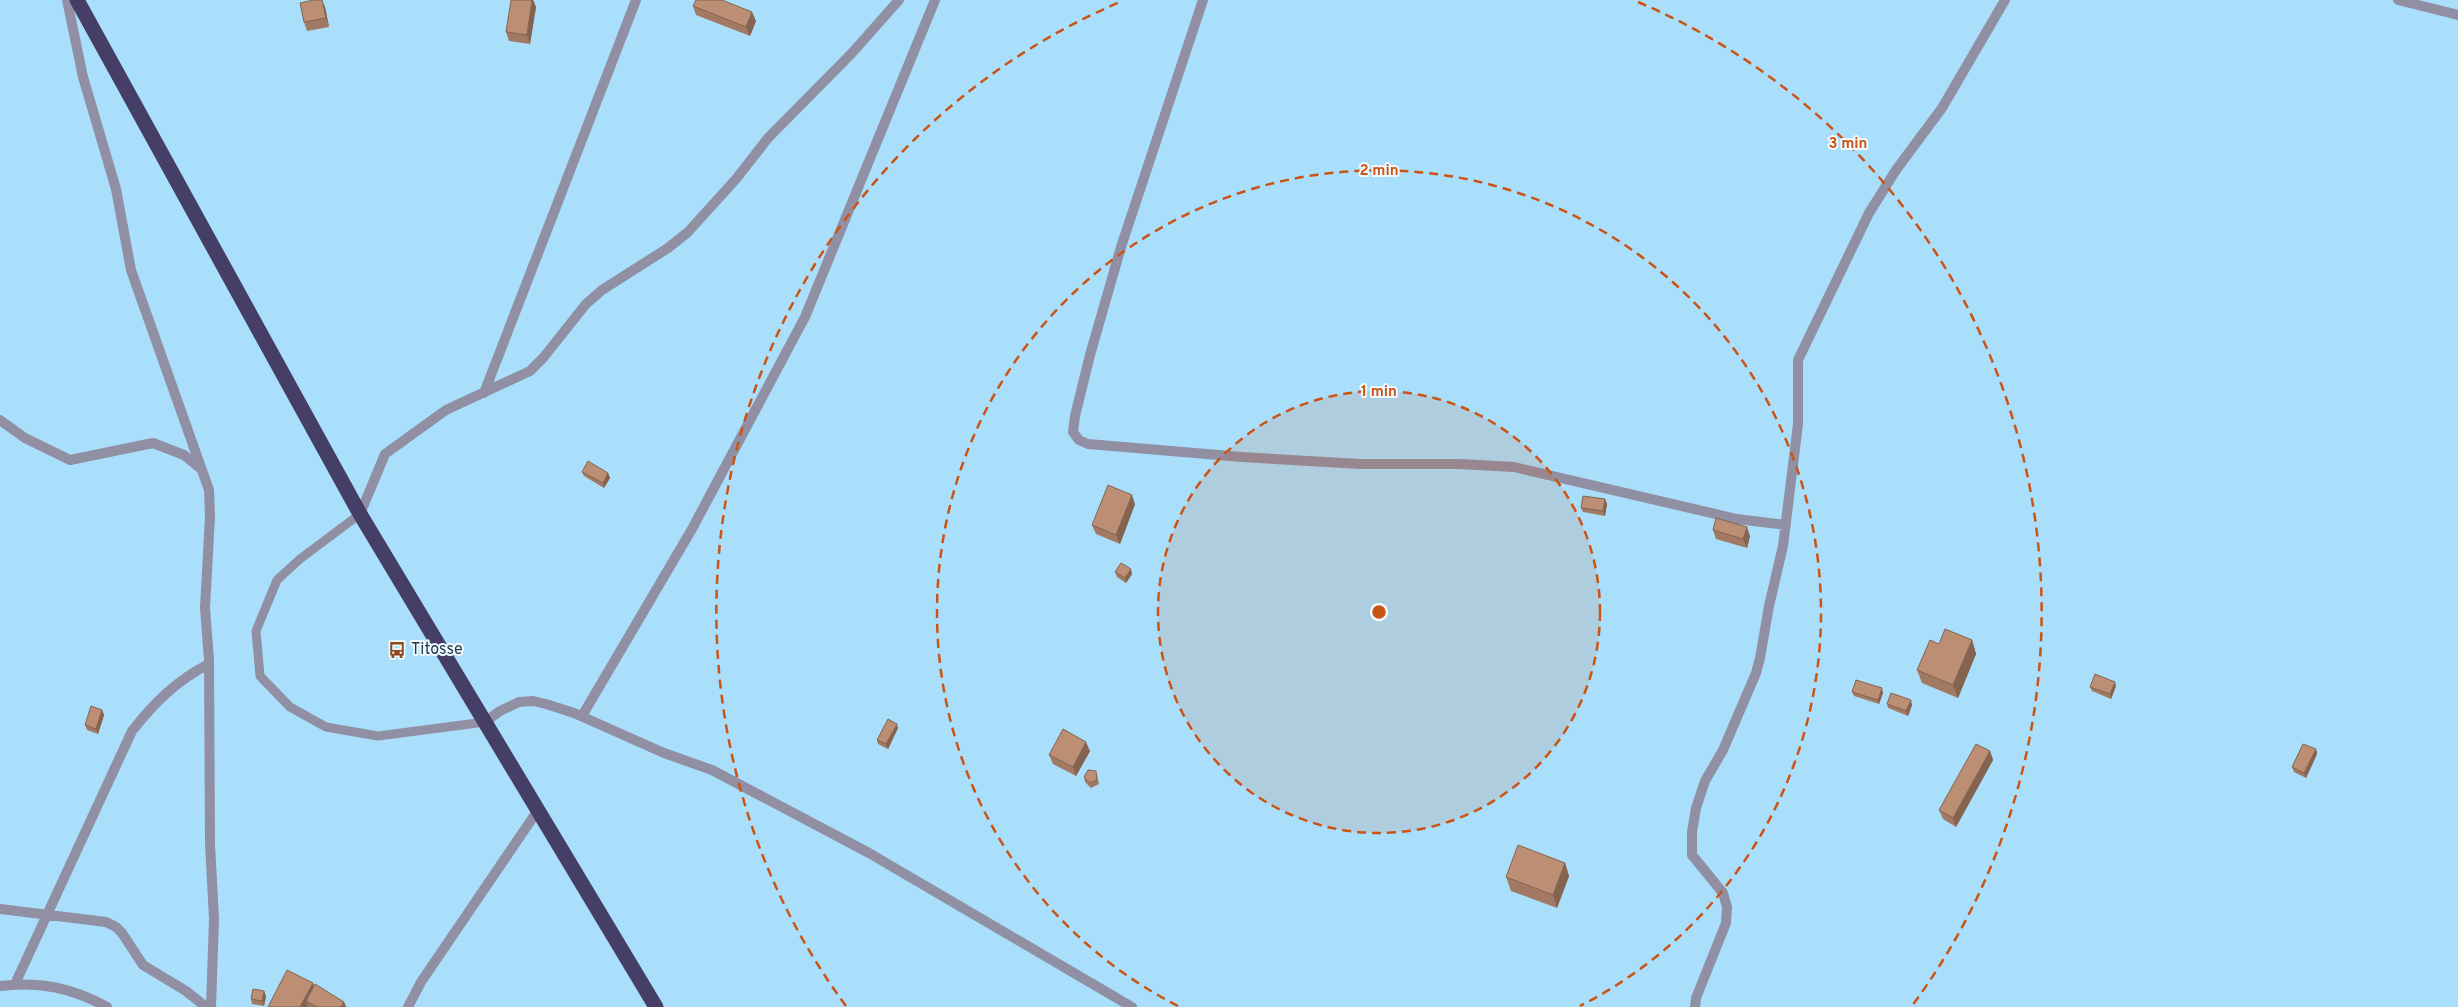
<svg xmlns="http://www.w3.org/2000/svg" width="2458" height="1007" viewBox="0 0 2458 1007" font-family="Overpass,sans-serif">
	<rect width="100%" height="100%" fill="#aadffb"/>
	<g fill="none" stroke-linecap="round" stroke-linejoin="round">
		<path stroke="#918fa3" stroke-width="9" d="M360 514 300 559 277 580 256 631 260 676 290 707 326 727 378 736 485 722"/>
		<path stroke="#918fa3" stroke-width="10" d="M67 0 83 77 116 189 131 270 209 490 210 516 205 608 209 660 210 844 214 919 211 1007
			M1203 0 1121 247 1090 355 1075 416 1073 432 1079 440 1088 444 1242 457 1360 464H1460L1514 467 1737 519 1786 525
			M2398 0 2458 15
			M484 393 636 0
			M0 420 25 438 70 460 153 443 184 455 201 469
			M360 514 385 454 446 410 530 371 543 358 586 304 602 290 668 248 688 232 736 179 768 138 852 53 899 0
			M582 716 692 529 805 317 935 0
			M485 722 500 711 519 702 533 701 546 704 574 713 664 753 712 770 869 853 1132 1007
			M0 909 106 922 116 927 122 933 143 965 186 991 206 1007
			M15 984 132 731C154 703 177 680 209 664
			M0 986C40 981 72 988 107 1007
			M408 1007 421 982 538 810
			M1695 1007 1696 998 1726 923 1727 907 1723 893 1692 855V832L1696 808 1705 781 1723 750 1756 673 1760 658 1769 606 1783 546 1798 424V360L1869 213 1896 170 1942 108 2005 0"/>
		<path stroke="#453e66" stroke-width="15" d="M77 0 360 514 656 1007"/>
	</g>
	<path fill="#a27a64" d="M532 0H533L536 7 530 44 509 41 506 32Z
		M693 6 756 21 750 36 696 15Z
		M325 7 329 27 307 31 304 22Z
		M582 472 608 473 610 478 604 488 584 476Z
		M1605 499 1607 504 1605 516 1583 512 1581 508Z
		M1135 504 1120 544 1096 534 1092 525Z
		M1713 530 1750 536 1747 548 1716 539Z
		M1115 572 1132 574 1126 583 1117 577Z
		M1972 640 1976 654 1958 698 1922 683 1917 670 1939 644Z
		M2116 686 2111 699 2092 691 2090 687Z
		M1852 692 1883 693 1879 704 1854 696Z
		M1887 704 1912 705 1908 716 1888 708Z
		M102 710 104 715 98 734 87 730 85 725Z
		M898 728 888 749 878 744 877 740Z
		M2316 749 2317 754 2306 778 2294 772 2292 767Z
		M1090 751 1076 776 1053 764 1049 755Z
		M1990 751 1993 760 1956 827 1943 819 1939 810Z
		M1096 771 1099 784 1091 788 1085 782 1084 777Z
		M1565 863 1569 876 1557 908 1511 891 1506 877Z
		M314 986 344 1002 346 1007H268Z
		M264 991 266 996 264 1006 252 1004 251 999Z"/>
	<path fill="#846351" d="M322 0 325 7 329 27 326 18Z
		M532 0H533L536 7 530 44 527 35Z
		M752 12 756 21 750 36 746 27Z
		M608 473 610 478 604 488 603 483Z
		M1132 495 1135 504 1120 544 1116 535Z
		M1605 499 1607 504 1605 516 1603 511Z
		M1747 527 1750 536 1747 548 1743 539Z
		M1131 569 1132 574 1126 583 1125 578Z
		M1972 640 1976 654 1958 698 1953 685Z
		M2115 682 2116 686 2111 699 2110 694Z
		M1882 688 1883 693 1879 704 1878 700Z
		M1911 700 1912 705 1908 716 1906 711Z
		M102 710 104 715 98 734 96 729Z
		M897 724 898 728 888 749 886 744Z
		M1086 742 1090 751 1076 776 1073 767Z
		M2316 749 2317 754 2306 778 2304 773Z
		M1990 751 1993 760 1956 827 1953 818Z
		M1565 863 1569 876 1557 908 1553 895Z
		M313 983 316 992 306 1001 308 1007H300Z
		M264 991 266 996 264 1006 262 1001Z
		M344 1002 346 1007H341Z"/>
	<path fill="#bc8e74" stroke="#846351" d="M314 0H322L326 18 304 22 300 3Z
		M511 0H532L527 35 506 32Z
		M696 0H722L752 12 746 27 693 6Z
		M588 461 608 473 603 483 582 472Z
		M1108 485 1132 495 1116 535 1092 525Z
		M1583 496 1605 499 1603 511 1581 508Z
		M1716 518 1747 527 1743 539 1713 530Z
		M1121 563 1131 569 1125 578 1115 572Z
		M1945 629 1972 640 1953 685 1917 670 1930 640 1939 644Z
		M2095 674 2115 682 2110 694 2090 687Z
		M1856 680 1882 688 1878 700 1852 692Z
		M1891 693 1911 700 1906 711 1887 704Z
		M91 706 102 710 96 729 85 725Z
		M888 719 897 724 886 744 877 740Z
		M1063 729 1086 742 1073 767 1049 755Z
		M1976 744 1990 751 1953 818 1939 810Z
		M2303 744 2316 749 2304 773 2292 767Z
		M1088 770 1096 771 1097 780 1090 783 1084 777Z
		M1518 845 1565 863 1553 895 1506 877Z
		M287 970 313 983 300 1007H268Z
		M315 984 344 1002 341 1007H317L306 1001Z
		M253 989 264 991 262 1001 251 999Z"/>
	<circle cx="1379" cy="612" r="221" fill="#cb5414" fill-opacity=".12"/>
	<g fill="none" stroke="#cb5414" stroke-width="2.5" stroke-dasharray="9 6">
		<circle cx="1379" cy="612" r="221"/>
		<path d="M1178 1006A442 442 0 1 1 1580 1006"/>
		<path d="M846 1006A663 663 0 0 1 1120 2M1638 2A663 663 0 0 1 1912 1006"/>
	</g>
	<defs>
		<g id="bus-bare" transform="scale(1.35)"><path d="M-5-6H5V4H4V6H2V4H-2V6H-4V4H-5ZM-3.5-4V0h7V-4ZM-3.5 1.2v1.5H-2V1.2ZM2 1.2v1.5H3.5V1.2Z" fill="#8d491c" stroke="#eff9ff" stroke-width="2.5" paint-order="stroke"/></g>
	</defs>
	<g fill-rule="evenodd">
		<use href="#bus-bare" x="397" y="650"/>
	</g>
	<g text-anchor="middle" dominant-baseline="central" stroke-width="4" stroke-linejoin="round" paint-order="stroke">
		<g font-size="16" fill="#243944" stroke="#eff9ff" text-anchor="start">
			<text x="411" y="650">Titosse</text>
		</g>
	</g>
	<circle cx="1379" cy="612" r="8" fill="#cb5414" stroke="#eff9ff" stroke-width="2.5"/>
	<g font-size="15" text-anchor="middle" font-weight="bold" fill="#cb5414" stroke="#eff9ff" stroke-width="4" stroke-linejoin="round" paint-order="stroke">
		<text x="1848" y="148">3 min</text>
		<text x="1379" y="175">2 min</text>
		<text x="1379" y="396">1 min</text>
	</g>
</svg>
